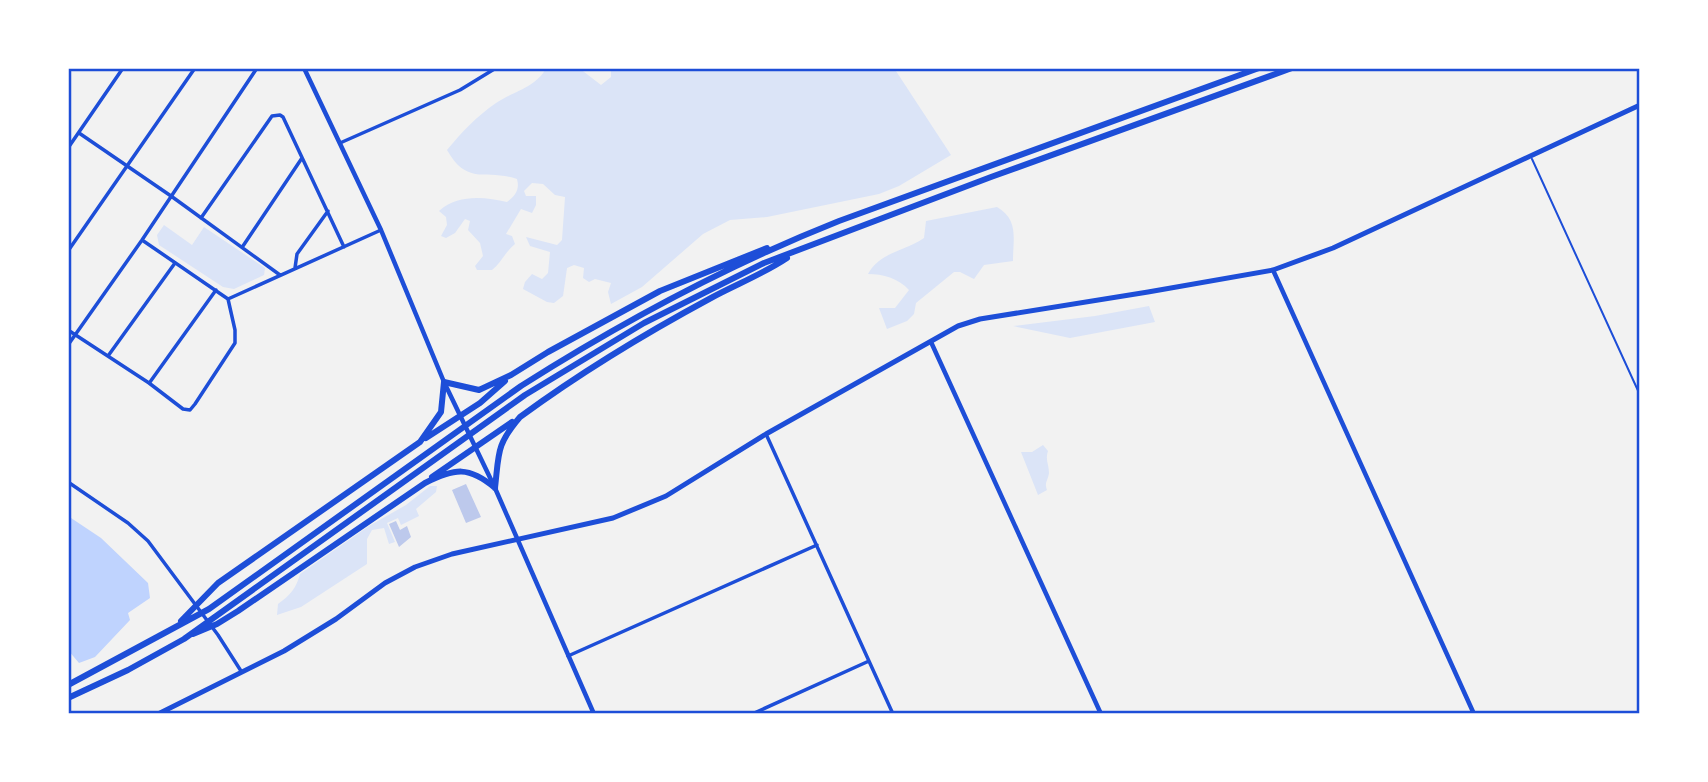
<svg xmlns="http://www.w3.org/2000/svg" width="1708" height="782" viewBox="0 0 1708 782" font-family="Mulish,sans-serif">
	<rect width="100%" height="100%" fill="#f2f2f2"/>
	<path fill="#dbe4f7" d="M546 68H579L601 85 611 77V68H894L951 155 899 186 879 194 767 217 730 220 703 234 642 287 611 304 608 292 611 283 595 279 589 282 583 278 584 268 574 265 567 268 563 296 554 303 547 302 523 289 525 282 532 274 542 279 548 273 550 252 530 246 526 237 557 245 562 240 565 197 555 195 543 184 532 183 524 191 526 196H536V205L532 213 521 209 506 234 512 236 515 244C505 252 502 262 492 270H477L475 266 483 256 480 243 468 230 470 221 465 219 455 233 446 238 441 236 447 225 446 217 439 211C458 194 485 197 507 202 515 196 520 190 517 179 485 168 468 187 447 150 461 133 477 116 496 103 512 92 537 87 546 68Z
		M997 207C1019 220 1013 238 1013 261L984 265 974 279 960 272H954L916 303 914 314 907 321 887 329 879 308H895L909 290C898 278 883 274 868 274 881 251 904 252 924 238L926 221Z
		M164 225 192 245 204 227 265 268 264 275 234 289 223 287 159 245 157 235Z
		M1149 306 1155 322 1070 338 1013 326 1095 316Z
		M1043 445 1048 451C1045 460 1049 464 1049 473 1048 481 1044 482 1047 490L1038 495 1021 452H1032Z
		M430 486H437L436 492 416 509 419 516 401 525 398 518 387 523 395 542 389 544 384 528 372 530 367 539V564L301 607 277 615 278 604C290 595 296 589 300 574L369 526 406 505Z"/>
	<path fill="#bfd3fe" d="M68 516 101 538 148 583 150 598 128 613 130 620 95 657 79 663 68 650Z"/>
	<path fill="#bdc9ec" d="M466 484 481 517 466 523 452 490Z
		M396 521 400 530 407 526 411 537 399 547 389 524Z"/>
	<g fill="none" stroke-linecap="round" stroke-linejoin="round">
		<path stroke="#1d4ed8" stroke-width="2" d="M1532 159 1640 395"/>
		<path stroke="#1d4ed8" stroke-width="3.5" d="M79 133 171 196 280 275
			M340 143 460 90 496 68
			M68 148 123 68
			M201 218 272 116 280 115 283 117 344 247
			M243 246 302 158
			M68 251 195 68
			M295 268 297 254 328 211
			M228 299 381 230
			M68 330 149 383 183 409 190 410 195 404 235 343V330L228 299 142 240
			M68 345 142 240 257 68
			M108 356 175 263
			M150 382 216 290
			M766 434 893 714
			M68 482 128 523 148 541 218 635 241 671
			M568 656 817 545
			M752 714 869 661"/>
		<path stroke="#1d4ed8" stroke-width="4.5" d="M304 68 381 230 444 382 495 488 594 714
			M1273 270 1474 714
			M931 342 1101 714"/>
		<path stroke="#1d4ed8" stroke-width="5" d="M158 714 284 651 336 619 385 583 415 567 452 554 613 518 666 496 766 434 958 326 980 319 1148 292 1273 270 1333 248 1640 105"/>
		<path stroke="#1d4ed8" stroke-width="6" d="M426 438 480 403 505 381
			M432 477 512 422
			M495 488C499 453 496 445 520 417 580 373 646 333 711 298 737 284 763 274 787 258
			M181 621 218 583 420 442 441 412 444 382 479 390 511 375 548 352 660 291 767 248
			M193 634 217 624 238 611 425 483C455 468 469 466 495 488
			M68 685 209 609 521 386C622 322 728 265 839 221L1259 68
			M68 698 128 670 184 639 525 395 644 323 764 263 991 177 1292 68"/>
	</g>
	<rect width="1708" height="782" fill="none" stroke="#ffffff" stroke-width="140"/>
	<rect x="70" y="70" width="1568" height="642" fill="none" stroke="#1d4ed8" stroke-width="2.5"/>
</svg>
